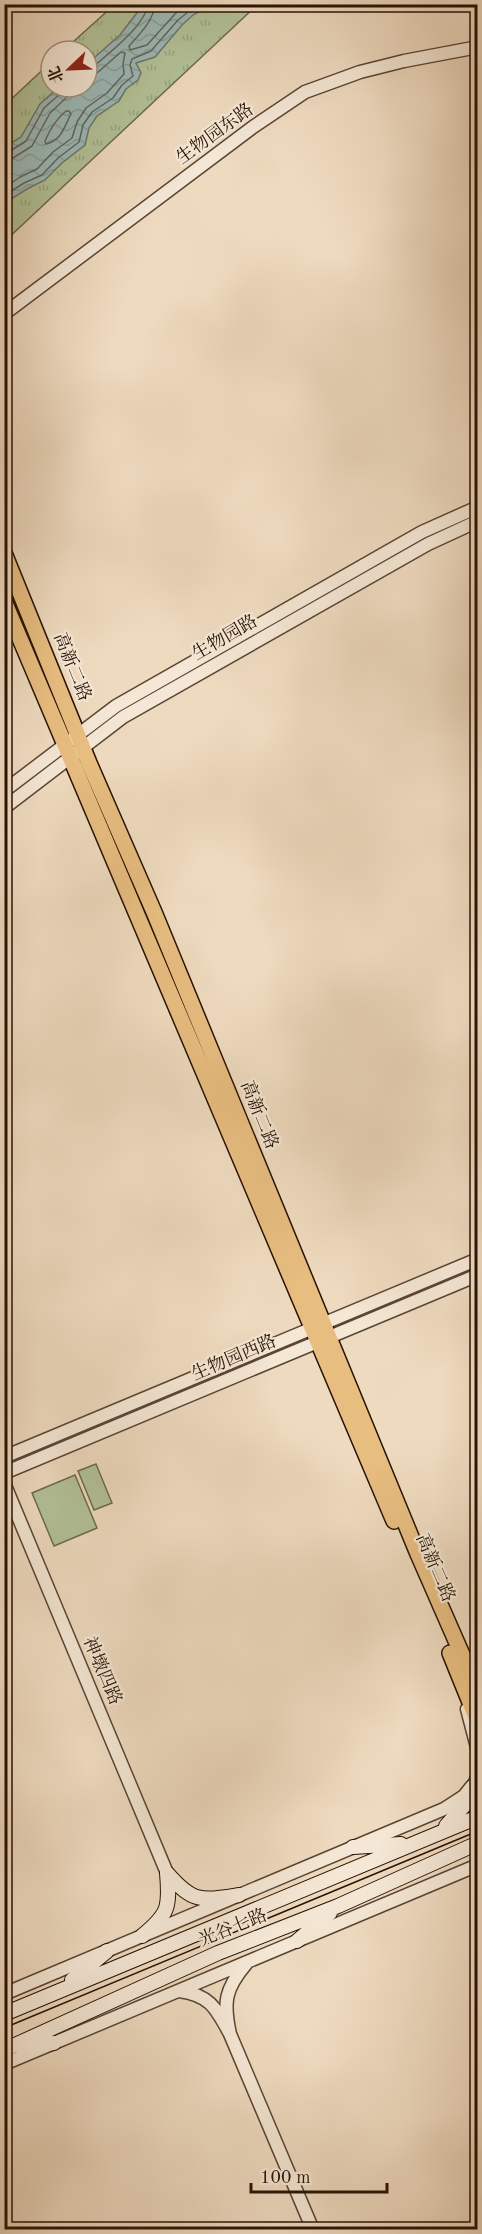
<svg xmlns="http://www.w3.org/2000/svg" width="482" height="2234" viewBox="0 0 482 2234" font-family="'Old Standard TT','Noto Serif SC',serif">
	<defs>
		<pattern id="park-tufts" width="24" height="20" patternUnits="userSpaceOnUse" patternTransform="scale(1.5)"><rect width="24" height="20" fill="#b2c197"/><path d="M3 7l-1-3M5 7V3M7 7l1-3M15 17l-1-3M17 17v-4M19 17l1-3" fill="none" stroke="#99a580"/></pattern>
		<pattern id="water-waves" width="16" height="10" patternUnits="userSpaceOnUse" patternTransform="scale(1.5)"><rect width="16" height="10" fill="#9bbab8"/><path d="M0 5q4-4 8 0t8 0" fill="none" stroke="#869f9d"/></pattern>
	</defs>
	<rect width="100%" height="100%" fill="#eedabf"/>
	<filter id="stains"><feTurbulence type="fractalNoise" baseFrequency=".00333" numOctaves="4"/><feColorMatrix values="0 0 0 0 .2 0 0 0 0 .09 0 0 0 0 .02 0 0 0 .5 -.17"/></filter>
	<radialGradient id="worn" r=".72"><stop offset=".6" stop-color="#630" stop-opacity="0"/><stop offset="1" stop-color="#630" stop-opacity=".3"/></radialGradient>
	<path fill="url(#park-tufts)" stroke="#6d6a4e" stroke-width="1.5" d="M114 5H257L5 241V105L51 62V87H87V51H63Z"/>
	<path fill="#b2c197" stroke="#6d6a4e" stroke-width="1.5" d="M96 1464 112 1503 94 1510 78 1471Z
		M75 1475 97 1528 54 1546 32 1493Z"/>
	<path fill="url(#water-waves)" stroke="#6d7770" stroke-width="1.5" d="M143 5H210L193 15 182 25 155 57 136 63 141 73 138 80 126 89 119 101 97 116 89 128 85 145 62 163 45 180 27 189 5 203V147L21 137 40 104 59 87H87V64L120 35Z"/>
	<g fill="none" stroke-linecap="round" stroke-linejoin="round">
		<path stroke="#62665e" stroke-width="1.5" d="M155 4C154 20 139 35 129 46L130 50 147 45 184 4
			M87 68 93 67C109 53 145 26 148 4
			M66 111H69L71 114C64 127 62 140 46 144L45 141C50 129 56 119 66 111Z
			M4 152 10 151 26 141 44 108 61 93 62 87
			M4 160 13 158 32 146 50 113 67 97 70 87
			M4 188 20 177 37 169 53 152 72 138 77 122 86 108 107 93 124 74 123 64 125 53 121 52 97 73 87 76
			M4 196 24 183 42 175 58 158 79 142 83 125 92 112 113 98 122 85 133 76 130 65 132 59 151 51 178 20 198 4"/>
		<g stroke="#5a4433" stroke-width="15">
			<path id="tertiary" d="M4 314 253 127 305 92 360 72 404 61 478 47
				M4 791 116 706 422 532 478 507
				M4 808 123 717 428 544 478 521
				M4 1457 478 1259
				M4 1473 478 1275
				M4 1483 167 1873
				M467 1709 478 1751
				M179 1991C210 1995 216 2008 230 2034 223 2002 225 1989 246 1964
				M4 1994 444 1809 464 1796 472 1786
				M230 2034 313 2230
				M4 2064 478 1865"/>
		</g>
		<g stroke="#281204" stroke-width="16">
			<path id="secondary" d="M446 1826 469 1800 477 1779
				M353 1847 401 1844
				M142 1936C169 1914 170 1907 167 1873 193 1903 201 1901 239 1895
				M297 1941 330 1913
				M72 1980 107 1951
				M4 2014 478 1817
				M21 2047 54 2043
				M4 2050 218 1953 338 1906 478 1843"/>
		</g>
		<g stroke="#281204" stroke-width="18">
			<path id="primary" d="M4 553 89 763 154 912 418 1554 478 1691
				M4 601 394 1521
				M450 1653 478 1722"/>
		</g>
		<use href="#tertiary" stroke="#f4e7d5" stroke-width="12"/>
		<use href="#secondary" stroke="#f4e7d5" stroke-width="14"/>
		<use href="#primary" stroke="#e7bd80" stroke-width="15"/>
		<path stroke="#281204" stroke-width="1.5" d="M4 2028 478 1831"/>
	</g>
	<g text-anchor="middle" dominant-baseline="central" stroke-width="4.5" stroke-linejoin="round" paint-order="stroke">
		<g font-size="18" fill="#281204" stroke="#f4e7d5">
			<text transform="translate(215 134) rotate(-36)">生物园东路</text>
			<text transform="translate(225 638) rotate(-30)">生物园路</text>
			<text transform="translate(72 667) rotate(68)">高新二路</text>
			<text transform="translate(259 1115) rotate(68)">高新二路</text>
			<text transform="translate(234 1358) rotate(-23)">生物园西路</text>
			<text transform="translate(435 1568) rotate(67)">高新二路</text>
			<text transform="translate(102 1671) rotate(67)">神墩四路</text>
			<text transform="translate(233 1928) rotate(-22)">光谷七路</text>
		</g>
	</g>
	<rect width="482" height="2234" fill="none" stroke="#eedabf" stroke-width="24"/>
	<rect x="6" y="6" width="470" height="2222" fill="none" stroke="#281204" stroke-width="3"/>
	<rect x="12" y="12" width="458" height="2210" fill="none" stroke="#281204" stroke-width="1.5"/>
	<g transform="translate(69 69) rotate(247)"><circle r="28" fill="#f4e7d5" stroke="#a29281" stroke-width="1.5"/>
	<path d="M0-4.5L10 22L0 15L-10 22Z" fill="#8f2418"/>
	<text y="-9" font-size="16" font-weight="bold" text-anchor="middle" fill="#281204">北</text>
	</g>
	<path d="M251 2183v9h136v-9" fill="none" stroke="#281204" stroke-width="3"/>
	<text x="260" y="2183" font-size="18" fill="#281204" stroke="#f4e7d5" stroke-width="4.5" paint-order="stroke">100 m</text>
	<rect width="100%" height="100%" filter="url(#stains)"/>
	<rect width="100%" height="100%" fill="url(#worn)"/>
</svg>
